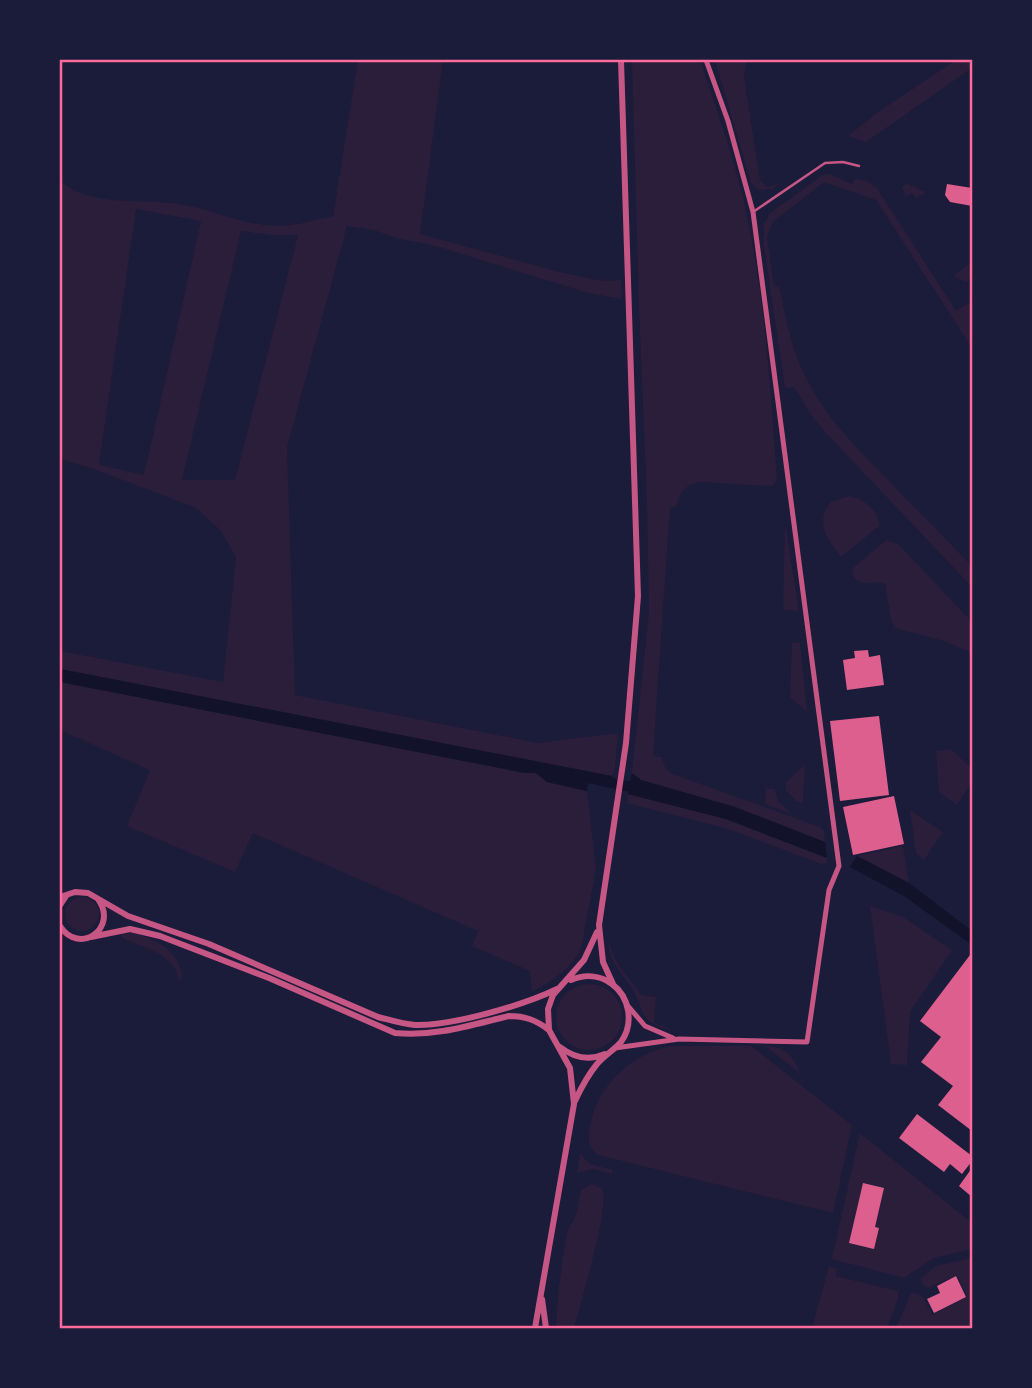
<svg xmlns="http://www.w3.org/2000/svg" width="1032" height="1388" viewBox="0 0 1032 1388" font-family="Rubik,sans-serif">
	<rect width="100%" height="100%" fill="#1b1b3a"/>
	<path fill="#2a1e3b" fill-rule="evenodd" d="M358 60H443L420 234 560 272 602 281 621 280 622 299 588 293 436 246 396 238 374 230 347 226 287 448 295 695 538 743 618 733 615 767 612 776 60 669V651L223 682 236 557 221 531 196 508 94 469 60 459V180C88 209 147 197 185 205 220 212 247 227 285 226 301 225 317 218 333 217ZM136 209 201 221 144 475 99 465ZM241 231 271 235H298L235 480H182Z
		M632 60H700C713 100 728 141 739 182 764 279 770 381 777 480L774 485 770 486 701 482C685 485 680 492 676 507H670L653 756 662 757 665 767 670 773 820 827 824 831 825 842 735 807 641 780 632 773 649 611 647 503 639 307Z
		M715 60H747L744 76 760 180 767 187 781 183 772 189 758 190 751 183Z
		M956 60H972V68L866 142 848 136 874 115Z
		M824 174H830L852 184 855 179 867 181 877 188 956 311 972 301V348L876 200 824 182 773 222 767 237 774 287 779 285C786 321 793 356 811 387 831 424 861 452 890 482 917 510 945 538 972 566V587L826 433 811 415 794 387 785 388 764 246V224L770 213Z
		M906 183 926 192 916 198 912 193 906 197 902 188Z
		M969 264 972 268V276L966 282 958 279 954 275Z
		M850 496C865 500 879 510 879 526L841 557C827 538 814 523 831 502Z
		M785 523 799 611 783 610Z
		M886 540 898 544 903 549 972 622V653L944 641 895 628 891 620 885 584C873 580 856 589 852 572L854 567Z
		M792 643H800L807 712 790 697Z
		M60 682 525 773H536L547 782 587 791 596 869 581 949C570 970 552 981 532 992L530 971 472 946 478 931 253 833 235 872 127 826 150 770 60 730Z
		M951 749 972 769V782L957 805 939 792 936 751Z
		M805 764 803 803 797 802 786 790V782Z
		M766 788 775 789 778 801 792 814 765 804Z
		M628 794 726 819 827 858V863L821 864 728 829 627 803Z
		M910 810 943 832 924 860 916 853Z
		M903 846 909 883 857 856Z
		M65 914a17 17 0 1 1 34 0a17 17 0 1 1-34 0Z
		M870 906 903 917 952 950 910 1012 907 1065 891 1064Z
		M133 933C157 939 182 952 182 980L179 979C173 953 144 948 122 938L121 934Z
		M609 941C613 964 629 976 641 995L656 997 654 1023 677 1031C666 1029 656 1027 647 1019 640 1012 640 1002 635 994 625 974 608 965 609 941Z
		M556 1017a33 33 0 1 1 66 0a33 33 0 1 1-66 0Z
		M670 1046H751L852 1125 833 1213 598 1155C587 1146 588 1140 590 1126 597 1085 631 1055 670 1046Z
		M765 1046C783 1046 794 1055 800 1073Z
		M860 1133 972 1223V1249L934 1258 904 1278 832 1259Z
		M580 1154 590 1164 613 1170 612 1174 593 1169 577 1173Z
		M591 1184 602 1188C611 1204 580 1305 574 1328H556L558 1293 567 1232 576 1215 581 1190Z
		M972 1258V1328H896L911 1293C924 1292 927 1305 932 1315L967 1297 957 1275 928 1288 922 1284 921 1278 936 1266Z
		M829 1266 837 1268 836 1276 897 1291 899 1286 898 1299 887 1328H812Z"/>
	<path fill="#12122b" d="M60 669 612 776 610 787 588 783 587 791 547 782 536 773H525L60 682Z
		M632 773 641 780 735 807 825 842 827 858 726 819 628 794Z
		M857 856 909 883 972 931V945L904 896 850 867Z"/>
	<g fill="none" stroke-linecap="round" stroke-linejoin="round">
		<path stroke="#12122b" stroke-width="10" d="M598 780 641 789"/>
	</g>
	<path fill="#dd5f8e" d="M947 184 972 188V206L950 202 945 195Z
		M868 650 869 657 880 655 884 685 847 690 843 660 855 658 854 651Z
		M879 716 889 795 840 801 830 721Z
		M894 796 904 844 853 855 843 807Z
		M970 955 972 957V1131L938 1105 953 1086 921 1062 941 1037 920 1021Z
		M917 1114 972 1156V1161L962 1174 950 1164 944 1172 899 1138Z
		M972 1168V1197L959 1186Z
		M863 1183 884 1188 875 1227 879 1228 874 1249 849 1243Z
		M956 1276 966 1297 934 1313 927 1299 940 1293 937 1286Z"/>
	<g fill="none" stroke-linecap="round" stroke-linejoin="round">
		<path stroke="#c65784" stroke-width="2.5" d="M753 212 825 163 843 162 859 166"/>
		<path stroke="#c65784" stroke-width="5" d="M628 1006 645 1026 673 1038
			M615 1048 679 1039 807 1042 829 890 839 866 753 212 728 121 706 60"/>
		<path stroke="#c65784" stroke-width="6" d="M60 897 75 892 88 893 128 916 209 944 378 1017C390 1020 402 1024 415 1025 452 1026 524 1005 557 989
			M60 905 66 896
			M60 926C79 956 119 928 98 899
			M91 937 130 929 160 936 269 978 395 1033C435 1037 471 1025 509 1016 525 1016 536 1020 549 1030
			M571 980C585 974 600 975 612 984 630 997 634 1024 621 1042 614 1050 604 1056 597 1064 588 1075 581 1088 575 1101
			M613 984 603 962 599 925 626 743 638 596 621 60
			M560 1047C574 1058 589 1061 605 1054
			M542 1299 546 1328
			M535 1328 574 1104 570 1068 549 1030 548 1009 553 995 584 960 597 932"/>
	</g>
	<rect width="1032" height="1388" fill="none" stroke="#1b1b3a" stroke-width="122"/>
	<rect x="61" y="61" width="910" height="1266" fill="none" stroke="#ff6b9d" stroke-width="2.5"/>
</svg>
